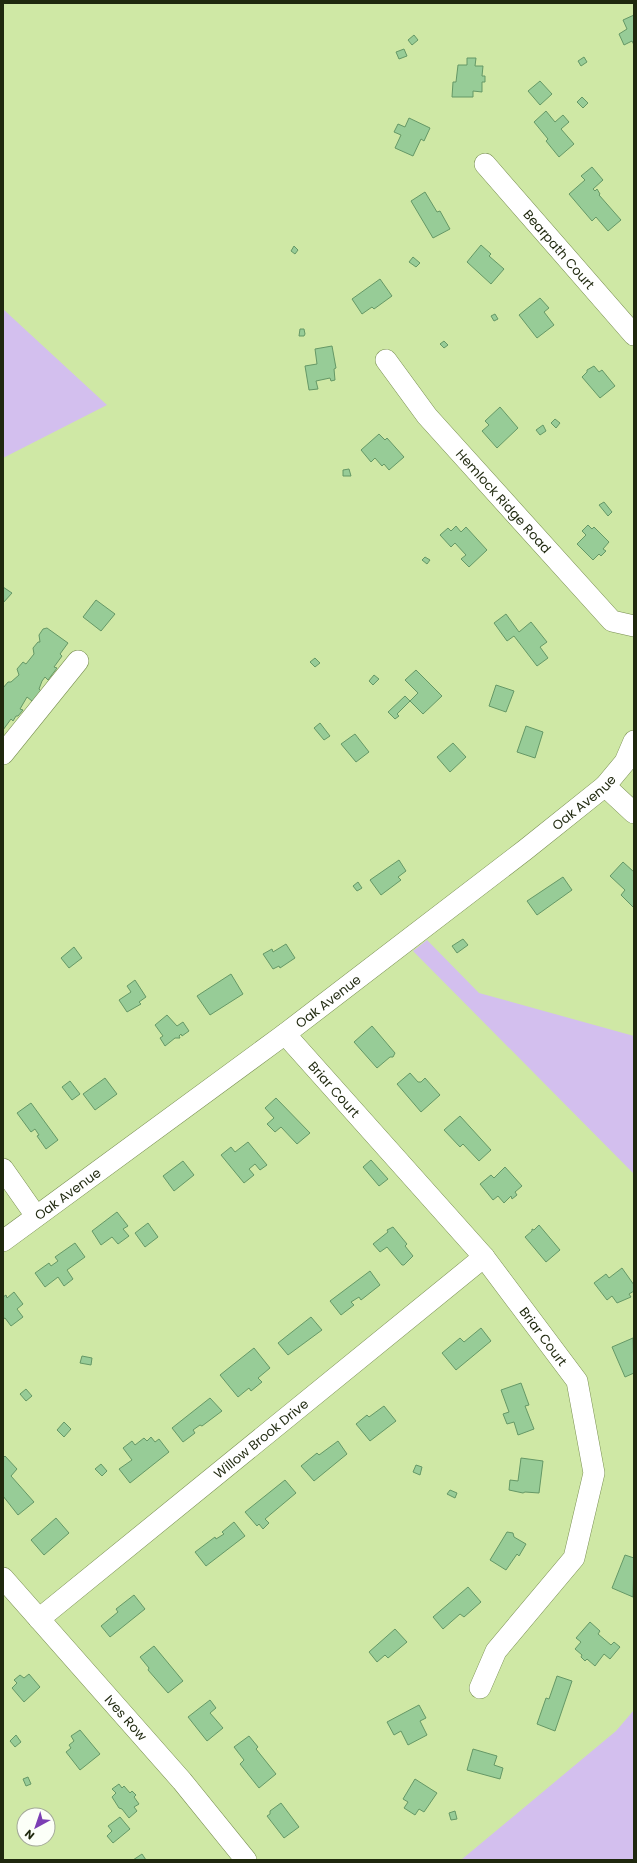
<svg xmlns="http://www.w3.org/2000/svg" width="637" height="1863" viewBox="0 0 637 1863" font-family="Poppins,sans-serif">
	<rect width="100%" height="100%" fill="#cfe8a5"/>
	<path fill="#d3bfee" d="M3 309 107 405 3 458Z
		M427 940 479 993 634 1036V1174L413 951Z
		M634 1710V1860H461L616 1731Z"/>
	<path fill="#97cc97" stroke="#659866" d="M634 15V45L632 41 624 45 619 34 627 29 623 20Z
		M414 35 418 40 412 45 408 40Z
		M404 49 407 56 399 59 396 52Z
		M584 57 587 62 581 66 578 61Z
		M467 58H476L475 66H483L482 76H485V82H482V92L473 91V97H452L453 82H456L458 65H467Z
		M540 81 552 94 540 105 528 91Z
		M582 97 588 103 583 108 577 102Z
		M546 111 555 122 563 115 569 122 561 129 574 144 559 157 546 141 548 139 534 122Z
		M409 118 430 128 424 141 421 139 413 156 395 148 401 135 394 132 398 124 405 127Z
		M592 167 603 180 593 189 595 191 597 189 600 194 599 195 621 220 608 231 596 217 592 221 569 194 585 180 581 176Z
		M425 192 437 212 440 211 450 229 433 238 411 201Z
		M481 245 491 254 489 256 504 269 491 284 467 262Z
		M294 246 298 250 295 254 291 251Z
		M413 257 420 263 416 267 409 262Z
		M380 279 392 296 374 309 372 307 362 314 352 299Z
		M540 298 549 308 544 312 554 325 537 338 519 315Z
		M495 314 498 319 494 321 491 316Z
		M300 329H304L305 334 304 336H299Z
		M444 341 448 345 444 348 440 344Z
		M332 346 336 368 334 369 335 380 331 381 330 378 316 381 318 389 309 390 305 366 317 364 315 349Z
		M594 366 599 372 602 370 615 386 600 398 582 377 587 372V370Z
		M500 407 518 428 497 448 482 431 489 425 485 421Z
		M555 419 560 423 556 428 551 423Z
		M543 425 546 431 540 435 536 430Z
		M379 434 385 440 387 438 404 457 389 470 384 464 382 466 375 458 371 462 361 450Z
		M349 469 351 476H343V470Z
		M604 502 612 512 608 516 599 505Z
		M588 525 592 529 594 527 609 542 603 549 606 551 601 556 599 554 593 560 577 544 586 535 582 531Z
		M456 526 461 532 466 527 487 550 469 567 461 559 466 555 455 543 451 547 440 535 448 528 451 531Z
		M425 557 430 560 427 564 422 560Z
		M3 587 12 593 3 603Z
		M96 600 115 614 101 631 83 617Z
		M506 614 519 632 531 622 547 642 540 647 548 658 537 666 514 636 507 641 494 623Z
		M47 628 68 643 60 654 62 656 54 667 57 668 48 680 45 677 42 681 39 689 41 691 37 696 32 701 27 697 20 709 23 710 18 716H16L13 721 11 719 3 730V688L8 682H11L19 675 17 669 23 662 26 664 34 654 33 648 38 642H40L39 635 43 629Z
		M315 658 320 663 315 667 310 662Z
		M416 670 442 696 423 714 410 701 397 714 399 716 395 719 388 712 405 696 410 701 418 693 405 680Z
		M374 675 379 679 373 685 369 681Z
		M496 685 514 691 506 712 489 706Z
		M320 723 330 736 324 740 314 728Z
		M526 726 543 732 535 758 517 752Z
		M355 734 369 752 356 762 341 744Z
		M453 743 466 757 450 772 437 757Z
		M399 860 406 871 398 877 401 880 381 895 370 880Z
		M623 862 634 872V908L621 895 625 890 610 876Z
		M563 877 572 890 537 915 527 901Z
		M358 882 362 888 357 891 353 886Z
		M463 939 468 945 457 953 452 946Z
		M286 944 295 958 280 968 279 966 273 969 263 954 272 949 273 952Z
		M74 947 82 958 69 968 61 958Z
		M231 974 243 994 210 1015 197 996Z
		M135 980 146 997 139 1002 141 1004 127 1012 119 1000 131 992 127 986Z
		M167 1015 177 1026 183 1022 189 1031 182 1036 181 1034 179 1036 180 1038H175L165 1046 160 1038 163 1036 155 1025Z
		M372 1026 395 1053 393 1057H390L377 1068 354 1042Z
		M410 1073 418 1082H421L425 1078 440 1095 421 1112 397 1084Z
		M105 1078 117 1094 95 1110 83 1094Z
		M70 1081 80 1094 72 1100 62 1087Z
		M276 1098 310 1133 297 1144 281 1127 275 1132 267 1124 274 1118 265 1108Z
		M31 1103 58 1140 46 1149 37 1136 39 1135 35 1129 31 1132 17 1113Z
		M460 1116 491 1150 479 1161 463 1144 460 1147 444 1130Z
		M248 1142 267 1165 260 1170 255 1164 249 1169 254 1175 244 1183 221 1155 231 1147 235 1152Z
		M371 1160 388 1179 379 1186 363 1167Z
		M183 1161 194 1175 174 1191 163 1176Z
		M505 1167 522 1186 515 1192 517 1195 512 1199 511 1196 504 1203 498 1196 493 1200 480 1184 491 1175 494 1178Z
		M117 1212 128 1226 123 1229 129 1236 118 1244 112 1237 101 1245 92 1231Z
		M148 1223 158 1237 145 1247 135 1233Z
		M539 1225 560 1250 546 1262 525 1237 532 1231V1229L534 1230Z
		M393 1227 407 1244 405 1246 413 1256 404 1265H402L387 1247 380 1252 373 1244 388 1232 387 1230Z
		M75 1243 85 1257 67 1270 73 1279 64 1286 58 1277 45 1287 35 1273 49 1263 51 1266 58 1261 55 1257Z
		M622 1268 634 1285V1291L629 1294 631 1297 617 1303 612 1296 607 1300 594 1283 606 1274 609 1278Z
		M370 1271 380 1285 361 1300 359 1297 351 1302 354 1305 341 1315 330 1301Z
		M14 1292 23 1304 17 1309 23 1317 11 1326 5 1318 3 1319V1297L6 1295 7 1298Z
		M311 1317 322 1330 288 1355 278 1343Z
		M481 1328 491 1341 456 1370 442 1353 460 1338 464 1342Z
		M633 1338 634 1373 625 1377 612 1347Z
		M254 1348 270 1368 258 1378 262 1382 251 1391 249 1388 238 1397 220 1375Z
		M82 1356 92 1358 91 1365 80 1363Z
		M521 1383 529 1405 525 1406 534 1429 518 1435 514 1422 507 1424 503 1414 509 1412 501 1390Z
		M26 1389 32 1396 26 1401 20 1394Z
		M210 1398 222 1411 202 1426 200 1425 193 1430 195 1433 183 1442 172 1428Z
		M384 1406 396 1421 370 1441 356 1424 367 1415 369 1417Z
		M64 1422 71 1429 64 1437 57 1430Z
		M151 1437 155 1442 159 1439 169 1452 130 1483 119 1469 132 1460 123 1448 132 1441 135 1445 144 1438 147 1441Z
		M338 1441 347 1454 314 1481 301 1466 317 1453 319 1455Z
		M5 1456 17 1469 11 1476 34 1502 18 1515 3 1496V1458Z
		M521 1458 543 1461 539 1493 525 1492 523 1493 509 1490 510 1480 518 1481Z
		M101 1464 107 1471 102 1476 95 1469Z
		M416 1465 422 1467 420 1475 413 1472Z
		M285 1480 296 1493 265 1519 269 1523 263 1529 259 1524 257 1526 245 1512Z
		M450 1490 457 1493 455 1498 447 1494Z
		M56 1518 69 1533 44 1555 31 1540Z
		M234 1522 245 1536 206 1566 195 1552 215 1537 216 1539 224 1534 222 1532Z
		M507 1532 513 1533 514 1537 526 1544 519 1556 517 1554 506 1570 490 1560Z
		M625 1555 634 1558 633 1597 612 1588Z
		M468 1587 481 1602 464 1617 460 1614 443 1629 433 1617Z
		M134 1595 145 1609 110 1637 101 1626 118 1612 116 1609Z
		M590 1622 600 1631 598 1634 611 1645 614 1642 620 1647 610 1659 604 1654 595 1666 587 1659 585 1661 581 1657 582 1655 575 1649 581 1642 576 1638Z
		M395 1629 407 1642 388 1658 385 1655 377 1662 369 1652Z
		M154 1646 183 1681 168 1693 148 1670 149 1668 140 1657Z
		M29 1674 40 1687 24 1702 12 1688 17 1683 14 1680 20 1675 24 1678Z
		M557 1676 572 1681 555 1731 537 1724 546 1698 549 1699Z
		M210 1700 216 1708 210 1713 223 1728 207 1741 188 1717Z
		M419 1705 426 1718 420 1721 427 1735 408 1745 401 1731 394 1735 387 1722Z
		M80 1730 100 1754 80 1770 66 1752 71 1748 69 1745 74 1741 71 1736Z
		M16 1735 21 1742 15 1747 10 1741Z
		M249 1736 258 1747 256 1749 276 1774 259 1788 240 1764 244 1760 234 1747Z
		M473 1749 497 1756 494 1765 503 1768 500 1779 467 1770Z
		M28 1777 31 1784 26 1786 23 1779Z
		M415 1779 437 1793 424 1812 419 1809 415 1815 404 1808 408 1802 403 1799Z
		M119 1784 122 1788 124 1786 130 1793 132 1791 136 1795 134 1797 139 1804 134 1807 137 1811 129 1818 122 1809 119 1808 112 1797 116 1793 112 1789Z
		M281 1803 299 1827 284 1838 267 1816 270 1814V1811Z
		M455 1811 457 1819 451 1820 449 1813Z
		M120 1817 130 1829 113 1843 107 1836 112 1831 108 1826Z
		M142 1854 146 1860H133Z"/>
	<g fill="none" stroke-linecap="round" stroke-linejoin="round">
		<g stroke="#788e50" stroke-width="22">
			<g id="minor">
				<path id="s1" d="M485 164 634 335"/>
				<path id="s2" d="M386 360 427 416 612 621 634 626"/>
				<path d="M3 754 78 661"/>
				<path d="M605 786 634 813"/>
				<path id="s3" d="M285 1034 484 1257 577 1381 594 1473 574 1558 496 1651 480 1688"/>
				<path d="M3 1169 36 1216"/>
				<path id="s4" d="M3 1241 285 1034 525 850 605 786 625 762 634 741"/>
				<path id="s5" d="M3 1578 182 1781 246 1860"/>
				<path id="s6" d="M39 1619 484 1257"/>
			</g>
		</g>
		<use href="#minor" stroke="#fff" stroke-width="21"/>
	</g>
	<g text-anchor="middle" dominant-baseline="central" stroke-width="3" stroke-linejoin="round" paint-order="stroke">
		<g font-size="13" fill="#1f280e" stroke="#fcfff8">
			<text stroke="none"><textPath href="#s1" startOffset="113">Bearpath Court</textPath></text>
			<text stroke="none"><textPath href="#s2" startOffset="184">Hemlock Ridge Road</textPath></text>
			<text stroke="none"><textPath href="#s4" startOffset="728">Oak Avenue</textPath></text>
			<text stroke="none"><textPath href="#s4" startOffset="404">Oak Avenue</textPath></text>
			<text stroke="none"><textPath href="#s3" startOffset="74">Briar Court</textPath></text>
			<text stroke="none"><textPath href="#s4" startOffset="80">Oak Avenue</textPath></text>
			<text stroke="none"><textPath href="#s3" startOffset="398">Briar Court</textPath></text>
			<text stroke="none"><textPath href="#s6" startOffset="286">Willow Brook Drive</textPath></text>
			<text stroke="none"><textPath href="#s5" startOffset="186">Ives Row</textPath></text>
		</g>
	</g>
	<rect width="637" height="1863" fill="none" stroke="#1f280e" stroke-width="8"/>
	<g transform="translate(36 1827) rotate(220)"><circle r="19" fill="#fcfff8" stroke="#a4a99a"/>
	<path d="M0-3L7 15L0 10L-7 15Z" fill="#7c3eb4"/>
	<text y="-6" font-size="11" font-weight="bold" text-anchor="middle" fill="#1f280e">N</text>
	</g>
</svg>
